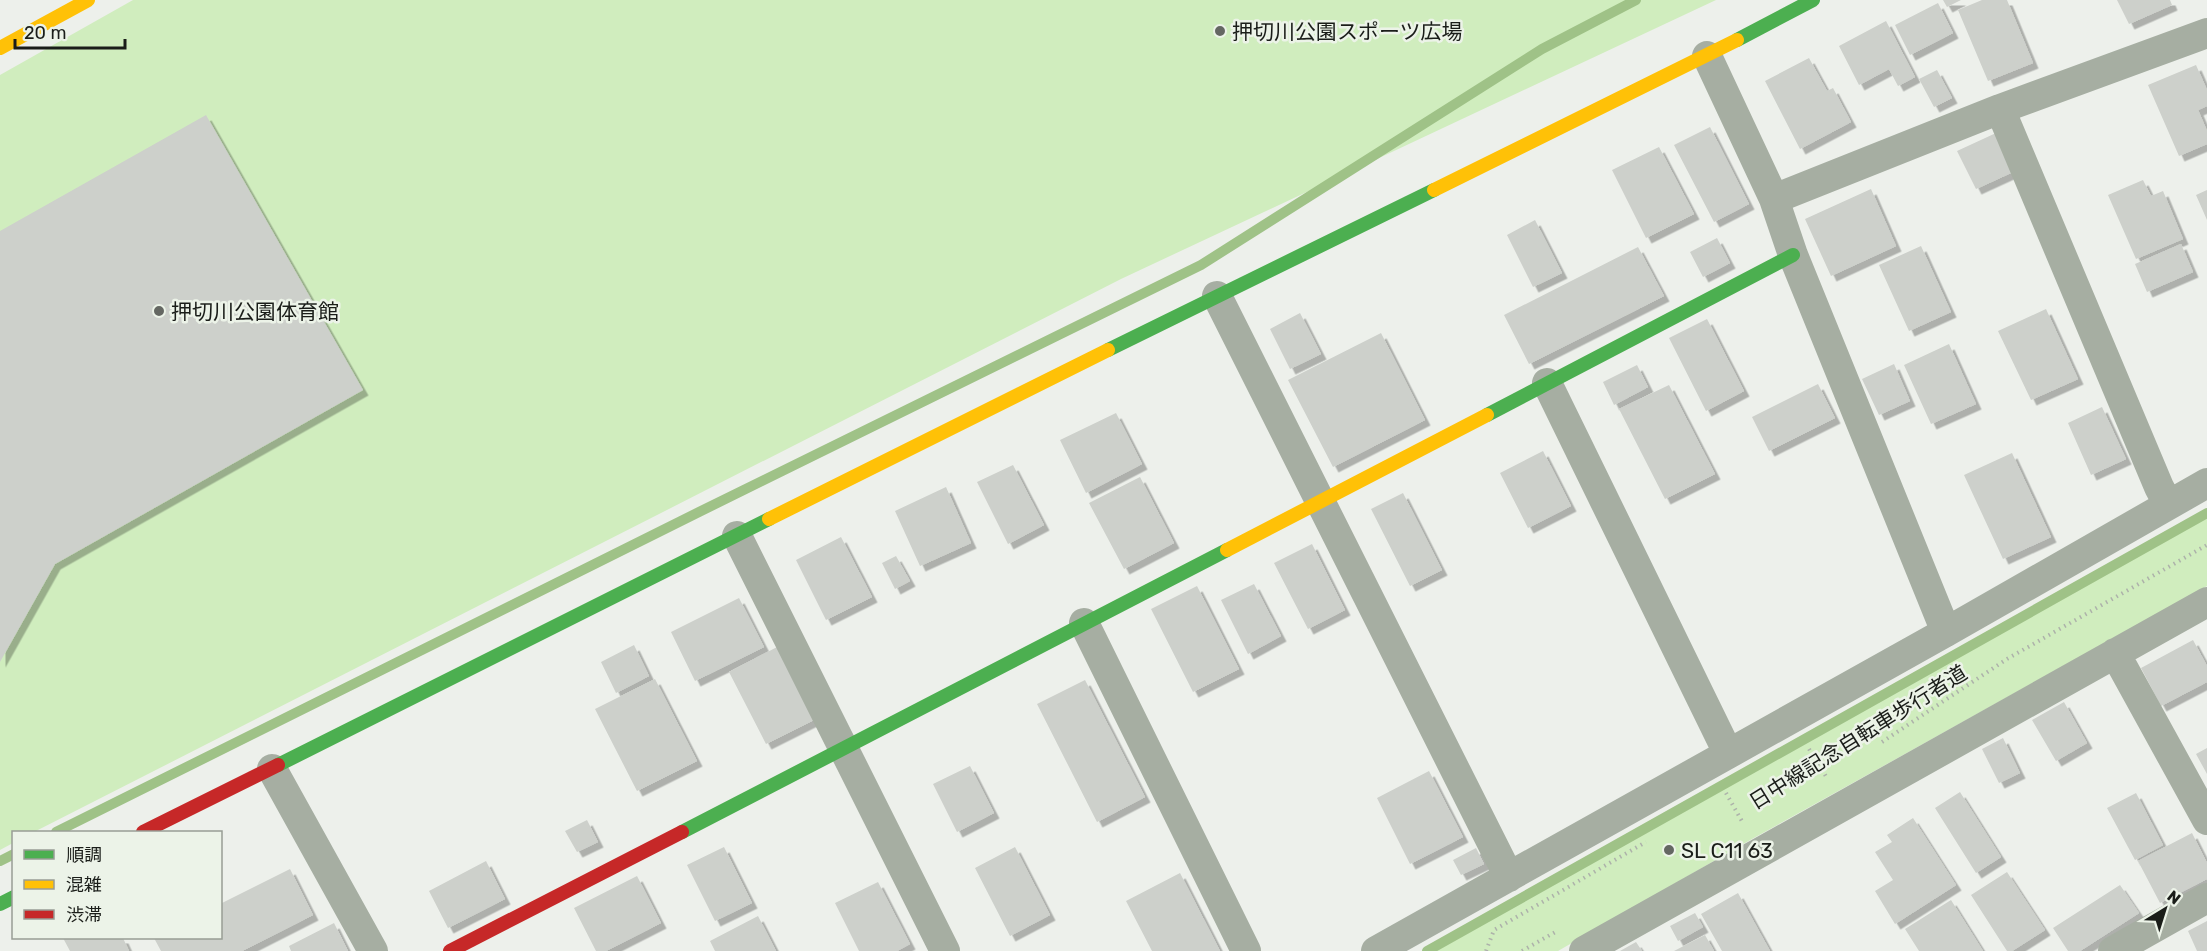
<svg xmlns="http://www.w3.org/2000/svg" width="2207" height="951" viewBox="0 0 2207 951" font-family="Rubik,'Noto Sans JP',sans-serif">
	<defs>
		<filter id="shadow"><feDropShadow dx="5.5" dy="5.5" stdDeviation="0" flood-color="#0004"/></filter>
	</defs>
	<rect width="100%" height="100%" fill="#edf0eb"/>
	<path fill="#d0edbe" d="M133 0H1716L1121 279 34 832H14L13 843 0 850V75Z
		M2207 518V586L1752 839 1558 951H1436Z"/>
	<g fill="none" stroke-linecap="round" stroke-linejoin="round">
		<path stroke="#9fc287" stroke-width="10" d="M56 832 699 512 1201 265 1542 49 1636 0
			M0 861 14 854
			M1427 951 2207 513"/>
	</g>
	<path fill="#cdd0cb" filter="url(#shadow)" d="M1943 0H1961L1947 7Z
		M1982 0H2007L2033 63 1988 81 1958 10Z
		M2117 0H2170L2172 5 2129 24Z
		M1938 3 1953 33 1910 55 1895 25Z
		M1886 21 1915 77 1898 86 1889 69 1859 85 1839 46Z
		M1809 58 1827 91 1833 88 1851 122 1800 149 1765 81Z
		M2196 65 2207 90V106L2198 110 2207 131V144L2179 156 2148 85Z
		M1937 70 1952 98 1934 107 1919 79Z
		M206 115 363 390 55 564 0 662V231Z
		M1710 127 1749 204 1714 222 1674 145Z
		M1996 133 2013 172 1976 189 1957 151Z
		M1659 147 1694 214 1646 238 1612 170Z
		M2143 180 2151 196 2163 191 2183 239 2136 259 2108 195Z
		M1871 189 1896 246 1831 276 1805 219Z
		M2207 190V220L2196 195Z
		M1535 220 1562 273 1533 287 1507 235Z
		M1717 238 1730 263 1703 277 1690 252Z
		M2181 244 2193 272 2147 292 2135 264Z
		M1921 246 1951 312 1909 331 1879 265Z
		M1638 247 1664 296 1529 364 1504 315Z
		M2046 309 2078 379 2031 400 1998 331Z
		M1300 313 1321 354 1290 369 1270 329Z
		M1707 319 1744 391 1706 411 1669 338Z
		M1381 333 1425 420 1333 467 1288 380Z
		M1949 344 1976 404 1931 424 1904 365Z
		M1894 364 1910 401 1879 415 1862 379Z
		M1637 365 1648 387 1614 405 1603 382Z
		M1818 384 1835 418 1769 451 1752 417Z
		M1669 385 1715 474 1665 499 1619 409Z
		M2102 407 2126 459 2091 475 2068 423Z
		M1116 413 1142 464 1086 493 1060 440Z
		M1543 451 1571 506 1528 528 1500 473Z
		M2012 453 2051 537 2003 559 1964 475Z
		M1013 465 1044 525 1008 544 977 482Z
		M1140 477 1174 543 1124 569 1089 503Z
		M946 487 971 543 920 566 895 511Z
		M1403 493 1442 570 1410 586 1371 509Z
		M841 537 872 597 826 620 796 560Z
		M1312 544 1345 610 1308 629 1274 563Z
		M896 556 910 581 895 589 882 563Z
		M1254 584 1281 636 1248 654 1221 600Z
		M1197 586 1239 669 1193 692 1151 609Z
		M739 598 764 647 695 681 671 632Z
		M2193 640 2207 666V682L2161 706 2141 668Z
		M634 645 649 676 616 693 601 662Z
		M779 646 816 719 766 744 729 672Z
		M655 679 697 761 637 791 595 709Z
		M1085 680 1145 797 1097 822 1037 704Z
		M2064 702 2087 743 2056 761 2032 720Z
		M2003 738 2020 773 1999 783 1982 749Z
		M2207 748V774L2196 754Z
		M970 766 994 813 957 832 933 784Z
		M1429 771 1463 837 1410 864 1377 798Z
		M1960 792 2001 857 1976 873 1935 808Z
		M2136 793 2163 845 2135 860 2107 808Z
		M1913 818 1956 885 1895 924 1875 891 1893 880 1875 852 1892 842 1887 835Z
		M587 820 598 842 577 852 565 831Z
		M2192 833 2207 863V879L2160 903 2138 861Z
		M724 847 752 903 715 921 687 865Z
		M1015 847 1050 915 1010 936 975 868Z
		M1476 848 1484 864 1461 875 1453 860Z
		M486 861 505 899 448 928 429 891Z
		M290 869 313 915 242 951H161L154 938H220V904Z
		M2007 872 2045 930 2012 951H2007L1971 895Z
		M1180 873 1220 951H1152L1126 901Z
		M637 876 661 923 606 951H596L574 908Z
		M878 882 910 944 897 951H859L835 903Z
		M2120 885 2139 913 2080 951H2068L2053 928Z
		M1738 893 1770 951H1722L1701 914Z
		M1951 900 1983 951H1919L1905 929Z
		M1695 913 1703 927 1678 941 1670 926Z
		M758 916 776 951H715L710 941Z
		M2207 921V951H2197L2188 931Z
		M334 923 348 951H291L289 946Z
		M1705 935 1714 951H1674Z
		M63 938H123L129 951H70Z
		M1636 942 1642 951H1620Z"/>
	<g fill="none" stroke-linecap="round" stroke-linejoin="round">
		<path stroke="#adb2aa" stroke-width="4" stroke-dasharray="1.5 4.5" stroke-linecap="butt" d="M1882 742 2007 659 2207 545
			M1809 749 1827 778
			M1726 793 1743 823
			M1486 951 1494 930 1646 842
			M1522 951 1557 931"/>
		<path stroke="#a6aea2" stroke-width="30" d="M1707 56 1774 199 1793 255 1946 632
			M2000 109 2159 487 2168 504
			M1774 199 2000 109 2207 33
			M1217 296 1509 877
			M1547 383 1728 753
			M737 536 945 951
			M1084 623 1246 951
			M2115 653 2207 820
			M272 769 373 951
			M1376 951 1946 632 2207 483
			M1584 951 2207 602
			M2113 951 2207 898"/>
		<path stroke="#4caf50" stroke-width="14" d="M1737 40 1813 0
			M1108 350 1434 190
			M1487 415 1793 255
			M278 765 769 519
			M682 832 1227 550
			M0 904 14 897"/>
		<path stroke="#ffc107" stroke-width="14" d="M0 48 88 0
			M1434 190 1737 40
			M769 519 1108 350
			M1227 550 1487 415"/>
		<path stroke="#c62828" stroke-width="14" d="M143 832 278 765
			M450 951 682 832"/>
	</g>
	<g fill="#646762" stroke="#ecf3e8" stroke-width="2">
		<circle cx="1220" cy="31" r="6"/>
		<circle cx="159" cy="311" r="6"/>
		<circle cx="1669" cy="850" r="6"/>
	</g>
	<g text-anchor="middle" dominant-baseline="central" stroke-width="5" stroke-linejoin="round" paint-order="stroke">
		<g font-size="21" fill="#1a1d19" stroke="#ecf3e8" text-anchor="start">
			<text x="1232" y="31">押切川公園スポーツ広場</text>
			<text x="171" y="311">押切川公園体育館</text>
			<text x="1681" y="850">SL C11 63</text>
		</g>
		<g font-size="21" fill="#1a1d19" stroke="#ecf3e8">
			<text transform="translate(1858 737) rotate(-32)">日中線記念自転車歩行者道</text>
		</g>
	</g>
	<rect x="12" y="831" width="210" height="108" fill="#ecf3e8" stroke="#989d95" stroke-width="1.5"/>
	<rect x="24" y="850" width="30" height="9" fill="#4caf50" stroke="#989d95" stroke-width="1.5"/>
	<text x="66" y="861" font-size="18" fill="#1a1d19">順調</text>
	<rect x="24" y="880" width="30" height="9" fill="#ffc107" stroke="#989d95" stroke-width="1.5"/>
	<text x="66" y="891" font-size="18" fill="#1a1d19">混雑</text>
	<rect x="24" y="910" width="30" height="9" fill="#c62828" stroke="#989d95" stroke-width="1.5"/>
	<text x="66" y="921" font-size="18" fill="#1a1d19">渋滞</text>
	<g transform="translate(2165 909) rotate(38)" stroke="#ecf3e8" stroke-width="4.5" paint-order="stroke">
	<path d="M0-4.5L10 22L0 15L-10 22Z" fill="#1a1d19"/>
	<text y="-9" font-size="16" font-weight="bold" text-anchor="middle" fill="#1a1d19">N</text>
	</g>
	<path d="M15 39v9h110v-9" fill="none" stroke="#1a1d19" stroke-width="3"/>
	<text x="24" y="39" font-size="18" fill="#1a1d19" stroke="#ecf3e8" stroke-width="4.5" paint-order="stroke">20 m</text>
</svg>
